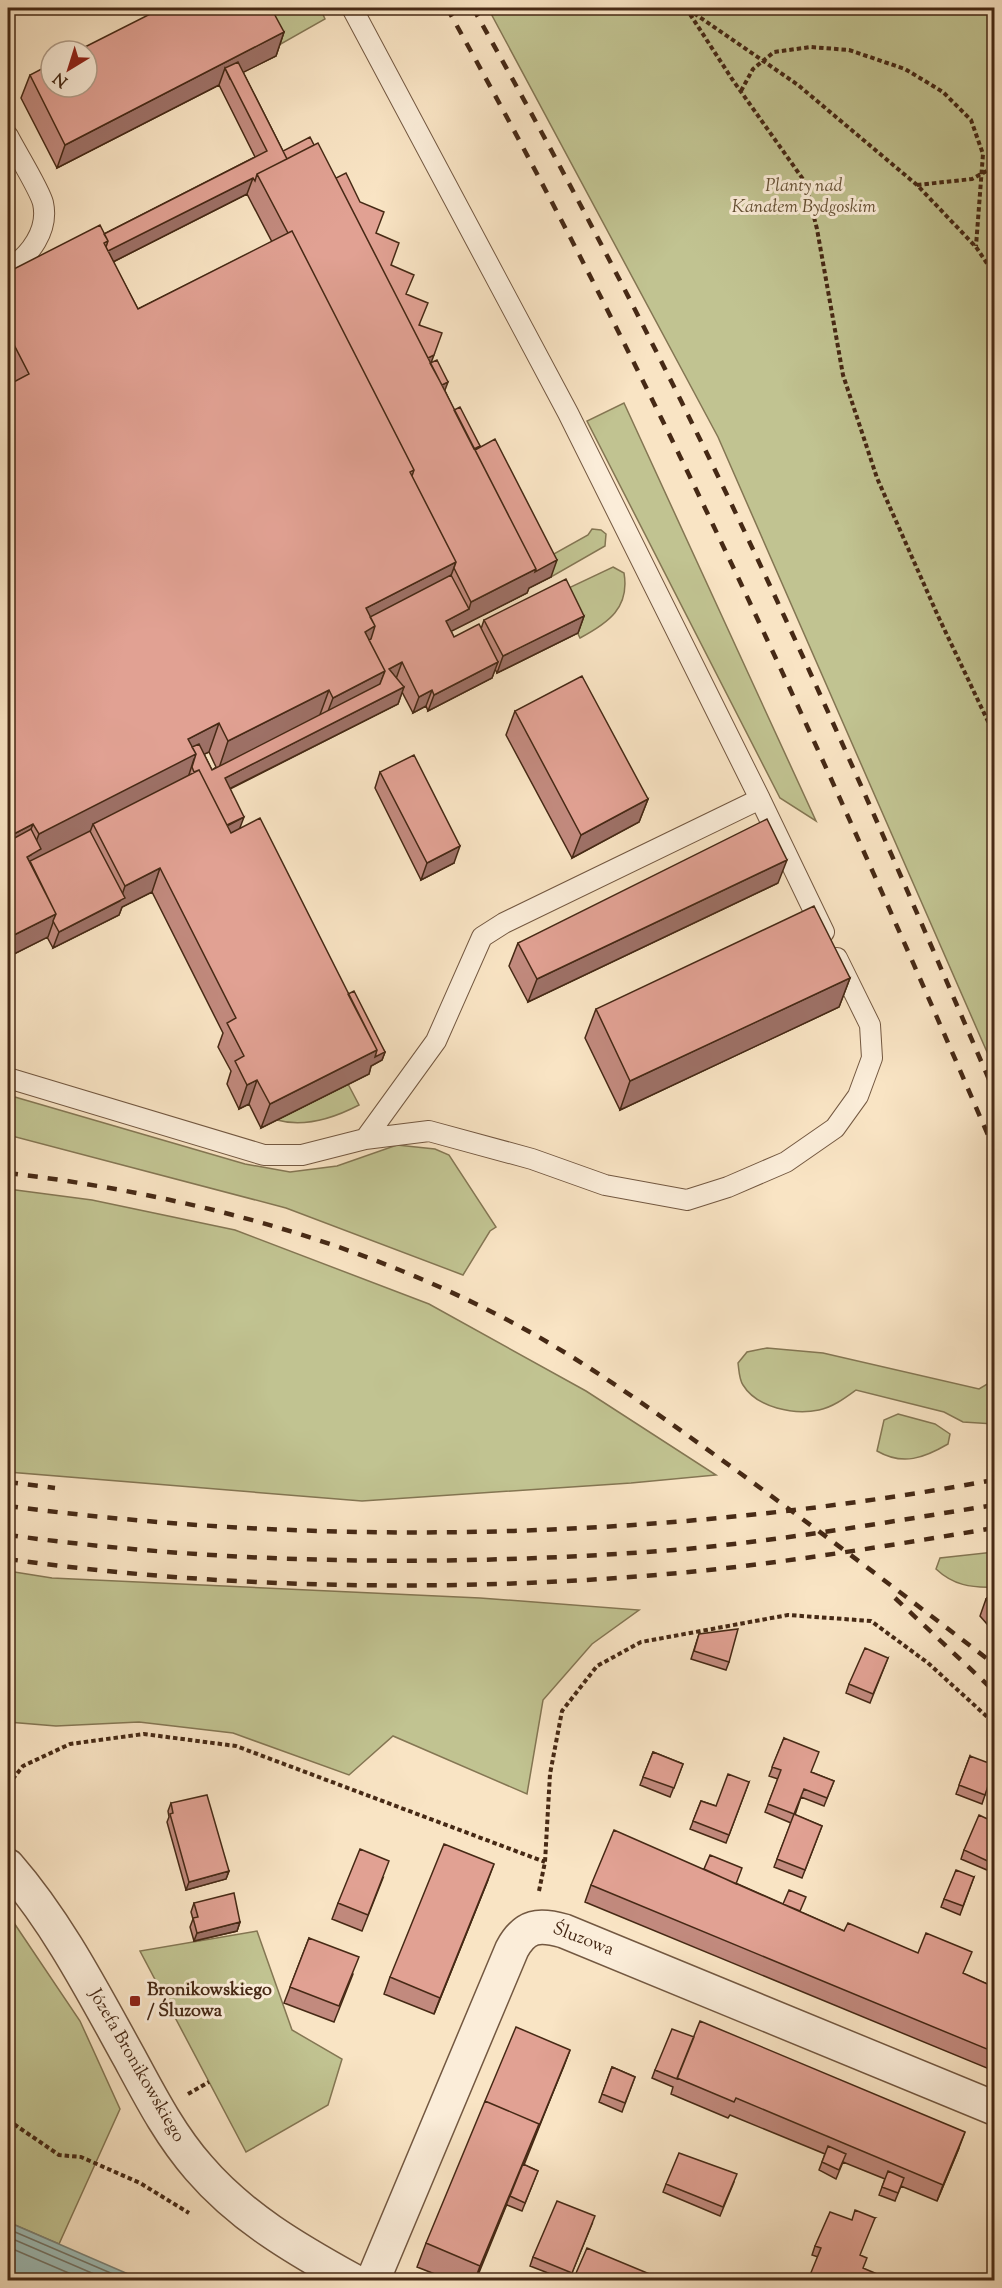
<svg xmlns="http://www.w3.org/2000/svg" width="1002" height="2288" viewBox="0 0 1002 2288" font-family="'Sorts Mill Goudy',serif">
	<rect width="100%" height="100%" fill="#f9e4c4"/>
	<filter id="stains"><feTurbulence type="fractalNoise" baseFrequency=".00333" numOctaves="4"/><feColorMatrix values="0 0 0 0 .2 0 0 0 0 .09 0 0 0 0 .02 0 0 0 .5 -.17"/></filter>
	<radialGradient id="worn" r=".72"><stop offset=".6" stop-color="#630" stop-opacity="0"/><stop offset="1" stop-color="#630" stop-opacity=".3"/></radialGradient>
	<path fill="#c1c391" stroke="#847653" stroke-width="1.5" d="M251 8H320L325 19 272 49Z
		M488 8H994V1068L718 437Z
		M624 403 816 821 780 798 587 421Z
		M592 529 601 530 606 534 605 546 551 577 543 560 588 535Z
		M613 567 624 573C630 608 608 623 580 638L558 593Z
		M348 1084 359 1105C334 1118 305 1128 277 1120Z
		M8 1095 245 1164 290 1172 337 1166 397 1145 435 1149 449 1155 496 1227 490 1231 463 1275 286 1208 8 1135Z
		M8 1189 92 1200 235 1230 429 1304 586 1391 716 1475 631 1483 362 1501 8 1472Z
		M767 1348 823 1353 979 1389 994 1380V1424L963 1422 944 1412 856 1390C845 1398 833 1407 819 1410 794 1415 757 1408 743 1385 739 1379 739 1370 738 1363L747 1352Z
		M898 1414 935 1424 950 1434 948 1444C924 1458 903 1466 877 1451L884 1420Z
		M994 1552V1587C971 1588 953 1585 936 1569L940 1558Z
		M8 1571 52 1578 480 1598 639 1610 592 1644 543 1700 527 1794 393 1736 349 1775 233 1733 139 1722 56 1726 8 1722Z
		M8 1914 80 2021 120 2109 59 2244 8 2222Z
		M257 1931 292 2030 342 2059 328 2105 246 2152 140 1951Z"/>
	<path fill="#9ebeb9" stroke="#7b8277" stroke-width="1.5" d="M8 2222 142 2280H8Z"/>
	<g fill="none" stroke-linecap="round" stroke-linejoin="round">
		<path stroke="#727467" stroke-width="1.5" d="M8 2229 127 2280
			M8 2237 108 2280
			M8 2247 85 2280"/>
		<g stroke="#735841" stroke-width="22">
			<path id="service" d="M352 8 568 413 760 799
				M8 136C15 150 40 190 43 203 49 230 30 256 8 269
				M8 1078 264 1155H302L365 1139 429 1131 532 1159 605 1185 687 1200 728 1187 786 1162 835 1128 858 1096 872 1058 870 1025 837 958
				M365 1139 436 1041 482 937 504 923 760 799 824 932"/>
		</g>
		<g stroke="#735841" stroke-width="36">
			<path id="minor" d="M373 2280 512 1949C525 1925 539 1924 564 1931L994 2108"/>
		</g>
		<g stroke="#735841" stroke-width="36">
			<path id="tertiary" d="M8 1866C57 1922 93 1992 129 2057 150 2096 170 2135 199 2168 241 2217 296 2249 352 2280"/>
		</g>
		<path stroke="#462915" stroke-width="4" stroke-dasharray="4.5 3" stroke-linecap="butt" d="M686 8 732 79 805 182 817 229 843 375 877 478 938 616 994 734
			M688 9 798 85 917 185 976 247 994 274
			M741 91 753 69 774 52 811 47 849 50 905 69 943 92 971 120 983 154 976 246
			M917 185 972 179 994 167
			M8 1785 23 1766 70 1744 144 1734 236 1746 545 1862
			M539 1891 545 1862 550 1774 562 1711 597 1666 641 1642 788 1615 871 1621 928 1663 994 1723
			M188 2094 209 2082
			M8 2120 59 2155 81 2157 140 2183 189 2213"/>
		<use href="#service" stroke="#fbedd9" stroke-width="20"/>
		<use href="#minor" stroke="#fbedd9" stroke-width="33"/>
		<use href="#tertiary" stroke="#fbedd9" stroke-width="33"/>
		<path stroke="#462915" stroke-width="4.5" stroke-dasharray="10 10" stroke-linecap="butt" d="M447 8C653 377 827 761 994 1149
			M473 8C582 202 685 402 779 605 854 766 924 929 994 1091
			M8 1173C192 1195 374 1244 537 1336 605 1375 669 1422 733 1468 821 1532 908 1598 994 1664
			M8 1482 55 1488
			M8 1506C334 1549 671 1539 994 1480
			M8 1535C227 1565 453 1567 674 1550 781 1541 888 1522 994 1505
			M8 1559C226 1590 470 1593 689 1572 791 1562 893 1545 994 1528
			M895 1598 994 1691"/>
	</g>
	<path fill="#c28a7e" stroke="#462915" stroke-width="1.5" fill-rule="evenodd" d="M284 32 276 56 243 72 283 151 314 145 336 178 376 233 406 294 420 325 432 363 454 410 480 446 551 577 529 588 527 593 451 631 454 637 481 629 484 620 584 616 578 633 497 673 495 669 492 678 428 711 426 706 413 713 402 692 398 704 230 789 240 828 348 994 385 1052 382 1060 371 1066 369 1074 261 1128 249 1104 239 1109 227 1084 231 1071 218 1047 223 1033 152 892 122 907 119 915 53 948 47 937 8 957V272L104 234 255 157 219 85 57 168 21 98 30 75ZM247 194 272 242 138 309 113 262ZM209 752 216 767 212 770 204 754Z
		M515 711 648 799 639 822 572 858 506 735Z
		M380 772 454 863 421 880 375 788Z
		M778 883 528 1002 509 966 518 943Z
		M850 978 839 1007 620 1110 585 1038 596 1009Z
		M994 1591V1632L980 1616 986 1599Z
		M699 1634 729 1662 726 1670 691 1659Z
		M888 1658 870 1703 846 1693 849 1684Z
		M784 1738 811 1772 834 1781 824 1806 801 1797 795 1815 822 1826 802 1878 774 1867 791 1823 765 1812 778 1779 769 1776Z
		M653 1752 683 1764 670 1797 640 1785Z
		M970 1756 985 1795 982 1804 956 1794Z
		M749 1782 726 1843 690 1829 701 1801 716 1806Z
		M171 1803 229 1871 226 1879 186 1890 167 1822 169 1817 168 1811Z
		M994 1822V1873L961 1859 964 1850Z
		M704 1869 844 1931 964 1974 994 1987V2071L585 1902 591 1885Z
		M974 1877 960 1915 941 1907 944 1899Z
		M383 1878 362 1931 332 1919 338 1903Z
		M488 1880 434 2014 384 1994 390 1977Z
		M194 1903 240 1922 237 1931 194 1941 190 1927 193 1919 191 1912Z
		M309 1938 353 1974 334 2022 284 2003Z
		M570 2050 524 2165 538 2171 522 2211 507 2205V2204L476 2280H450L417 2267 426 2243Z
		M612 2067 635 2077 622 2112 599 2102Z
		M655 2070 959 2148 937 2201 901 2186 895 2201 879 2195 885 2179 843 2162 836 2179 819 2170 825 2154 730 2115 728 2118 671 2094 673 2087 652 2078Z
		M734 2182 720 2216 663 2192 666 2184Z
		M875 2218 818 2257 812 2255 815 2246 852 2220Z
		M592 2224 569 2280H566L530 2266 533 2257Z"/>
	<path fill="#9e7167" stroke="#462915" stroke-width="1.5" d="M284 32 276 56 230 79 225 68 219 85 57 168 65 145Z
		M253 178 247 194 97 270 103 253Z
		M434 355 428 371 423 360Z
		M448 382 445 390 428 398 431 390Z
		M557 560 551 577 529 588 527 593 440 637 446 621 469 609 471 602 536 569Z
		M456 562 445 592 365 654 366 608Z
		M584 616 578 633 497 673 503 656Z
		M402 662 396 679 389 669Z
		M498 662 492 678 428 711 434 695Z
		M385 671 374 700 322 727 333 698Z
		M404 687 398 704 219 794 225 778Z
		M329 690 318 720 218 771 228 741Z
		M432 690 426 706 413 713 419 697Z
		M219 723 209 752 194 759 186 784 93 824 90 832 33 873 27 857 31 855 39 834 188 739Z
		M648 799 639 822 572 858 581 835Z
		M244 817 238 833 217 844 223 828Z
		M33 824 22 853 8 864V837Z
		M460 846 454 863 421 880 427 863Z
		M787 860 778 883 528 1002 537 979Z
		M160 868 152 892 122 907 119 915 53 948 59 932 120 901 125 886Z
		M56 914 48 937 8 957V938Z
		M850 978 839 1007 620 1110 630 1081Z
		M377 1050 385 1052 382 1060 371 1066 369 1074 261 1128 270 1104Z
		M257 1080 249 1104 239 1109 247 1085Z
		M494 1864 488 1880 434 2014 440 1998Z
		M229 1871 226 1879 186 1890 189 1882Z
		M240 1922 237 1931 194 1941 197 1933Z
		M570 2050 564 2066 475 2280 480 2266Z
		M965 2132 959 2148 937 2201 943 2185Z"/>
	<path fill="#e1a193" stroke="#462915" stroke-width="1.5" d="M162 8H271L284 32 65 145 30 75 51 64V87H87V51H77Z
		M238 62 287 159 257 174 255 181 253 178 108 251 106 247 108 241 104 234 267 151 225 68Z
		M310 137 314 145 287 159 283 151Z
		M318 143 536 569 471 602 454 568 456 562 412 476 414 470 292 231 288 233 257 174Z
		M346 173 360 202 384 212 376 233 399 243 391 265 414 275 406 294 428 303 419 325 442 333 434 355 428 358 336 178Z
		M100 225 108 241 104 243 138 309 292 231 414 470 410 472 456 562 366 608 375 626 365 632 385 671 333 698 329 690 228 741 219 723 188 739 196 754 39 834 33 824 8 837V385L29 374 8 333V272Z
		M437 360 448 382 442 385 430 363Z
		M460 407 480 446 474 449 454 410Z
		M495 439 557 560 535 572 536 569 475 450Z
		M451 575 469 609 446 621 454 637 479 624 498 662 434 695 432 690 419 697 402 662 389 669 404 687 225 778 244 817 227 825 199 770 194 772 192 767 196 754 192 747 199 744 212 770 380 684 385 671 369 640 371 639 375 626 370 617Z
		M566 579 584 616 503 656 484 620Z
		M582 676 648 799 581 835 515 711Z
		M414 755 460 846 427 863 380 772Z
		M199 770 231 833 260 818 377 1050 270 1104 257 1080 247 1085 235 1061 244 1056 227 1023 236 1018 160 868 125 886 93 824Z
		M767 819 787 860 537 979 518 943Z
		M31 829 41 849 27 857 56 914 8 938V857L11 855 13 849 9 841Z
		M90 831 125 898 59 932 53 921 56 914 30 861Z
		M8 839 13 849 8 852Z
		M814 906 850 978 630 1081 596 1009Z
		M354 991 385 1052 375 1057 377 1050 348 994Z
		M994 1591V1609L986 1599Z
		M738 1629 729 1662 694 1651 699 1634Z
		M865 1648 888 1658 873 1694 849 1684Z
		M784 1738 819 1752 811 1772 834 1781 827 1798 804 1789 794 1814 768 1804 781 1770 772 1767Z
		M653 1752 683 1764 674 1788 643 1777Z
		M970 1756 994 1765V1768L985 1795 959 1785Z
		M728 1774 749 1782 729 1835 693 1821 701 1801 716 1806Z
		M207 1795 229 1871 189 1882 170 1814 173 1813 171 1803Z
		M794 1814 822 1826 805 1870 777 1859Z
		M979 1815 994 1822V1864L964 1850Z
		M614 1830 844 1931 848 1923 918 1953 926 1933 972 1952 963 1973 994 1987V2052L591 1885Z
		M444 1844 494 1864 440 1998 390 1977Z
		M360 1849 389 1861 368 1915 338 1903Z
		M710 1855 742 1868 736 1884 704 1869Z
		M956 1870 974 1877 963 1906 944 1899Z
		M789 1890 806 1897 800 1911 783 1904Z
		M234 1893 240 1922 197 1933 193 1918 198 1917 194 1903Z
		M309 1938 359 1957 339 2006 290 1987Z
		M700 2021 965 2132 943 2185 736 2098 734 2102 677 2078Z
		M516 2027 570 2050 537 2131 539 2124 485 2101Z
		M672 2029 694 2037 677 2079 655 2070Z
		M612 2067 635 2077 625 2103 602 2094Z
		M485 2101 539 2124 480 2266 426 2243Z
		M828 2146 846 2154 839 2170 822 2162Z
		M679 2153 737 2174 723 2207 666 2184Z
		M523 2164 538 2171 525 2203 510 2196Z
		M888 2171 904 2178 898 2193 882 2187Z
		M557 2201 595 2216 572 2273 533 2257Z
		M855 2210 875 2218 860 2255 867 2258 863 2268 889 2279V2280H808L821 2248 815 2246 830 2212 852 2220Z
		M587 2248 664 2280H573Z"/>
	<rect fill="#8f2418" stroke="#fbedd9" stroke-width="2" x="129" y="1995" width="12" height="12" rx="3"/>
	<g text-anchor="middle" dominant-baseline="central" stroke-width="6" stroke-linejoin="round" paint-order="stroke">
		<g font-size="18" font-style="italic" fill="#655034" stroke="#fbedd9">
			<text x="804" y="187">Planty nad<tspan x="804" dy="21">Kanałem Bydgoskim</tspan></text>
		</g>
		<g font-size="18" fill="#462915" stroke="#fbedd9">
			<text transform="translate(583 1940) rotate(21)">Śluzowa</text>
			<text transform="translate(136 2066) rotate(60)">Józefa Bronikowskiego</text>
		</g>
		<g font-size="18" font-weight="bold" fill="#462915" stroke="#fbedd9" text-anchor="start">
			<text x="147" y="1991">Bronikowskiego<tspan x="147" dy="21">/ Śluzowa</tspan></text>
		</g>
	</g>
	<rect width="1002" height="2288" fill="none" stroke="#f9e4c4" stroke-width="30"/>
	<rect x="9" y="9" width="984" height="2270" fill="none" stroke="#462915" stroke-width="3"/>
	<rect x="15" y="15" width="972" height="2258" fill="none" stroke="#462915" stroke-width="1.5"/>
	<g transform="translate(69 69) rotate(218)"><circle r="28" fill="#fbedd9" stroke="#b39f8b" stroke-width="1.5"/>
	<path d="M0-4.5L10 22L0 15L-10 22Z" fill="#8f2418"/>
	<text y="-9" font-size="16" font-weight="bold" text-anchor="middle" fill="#462915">N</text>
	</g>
	<rect width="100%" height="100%" filter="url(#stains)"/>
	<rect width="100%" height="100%" fill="url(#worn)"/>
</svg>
